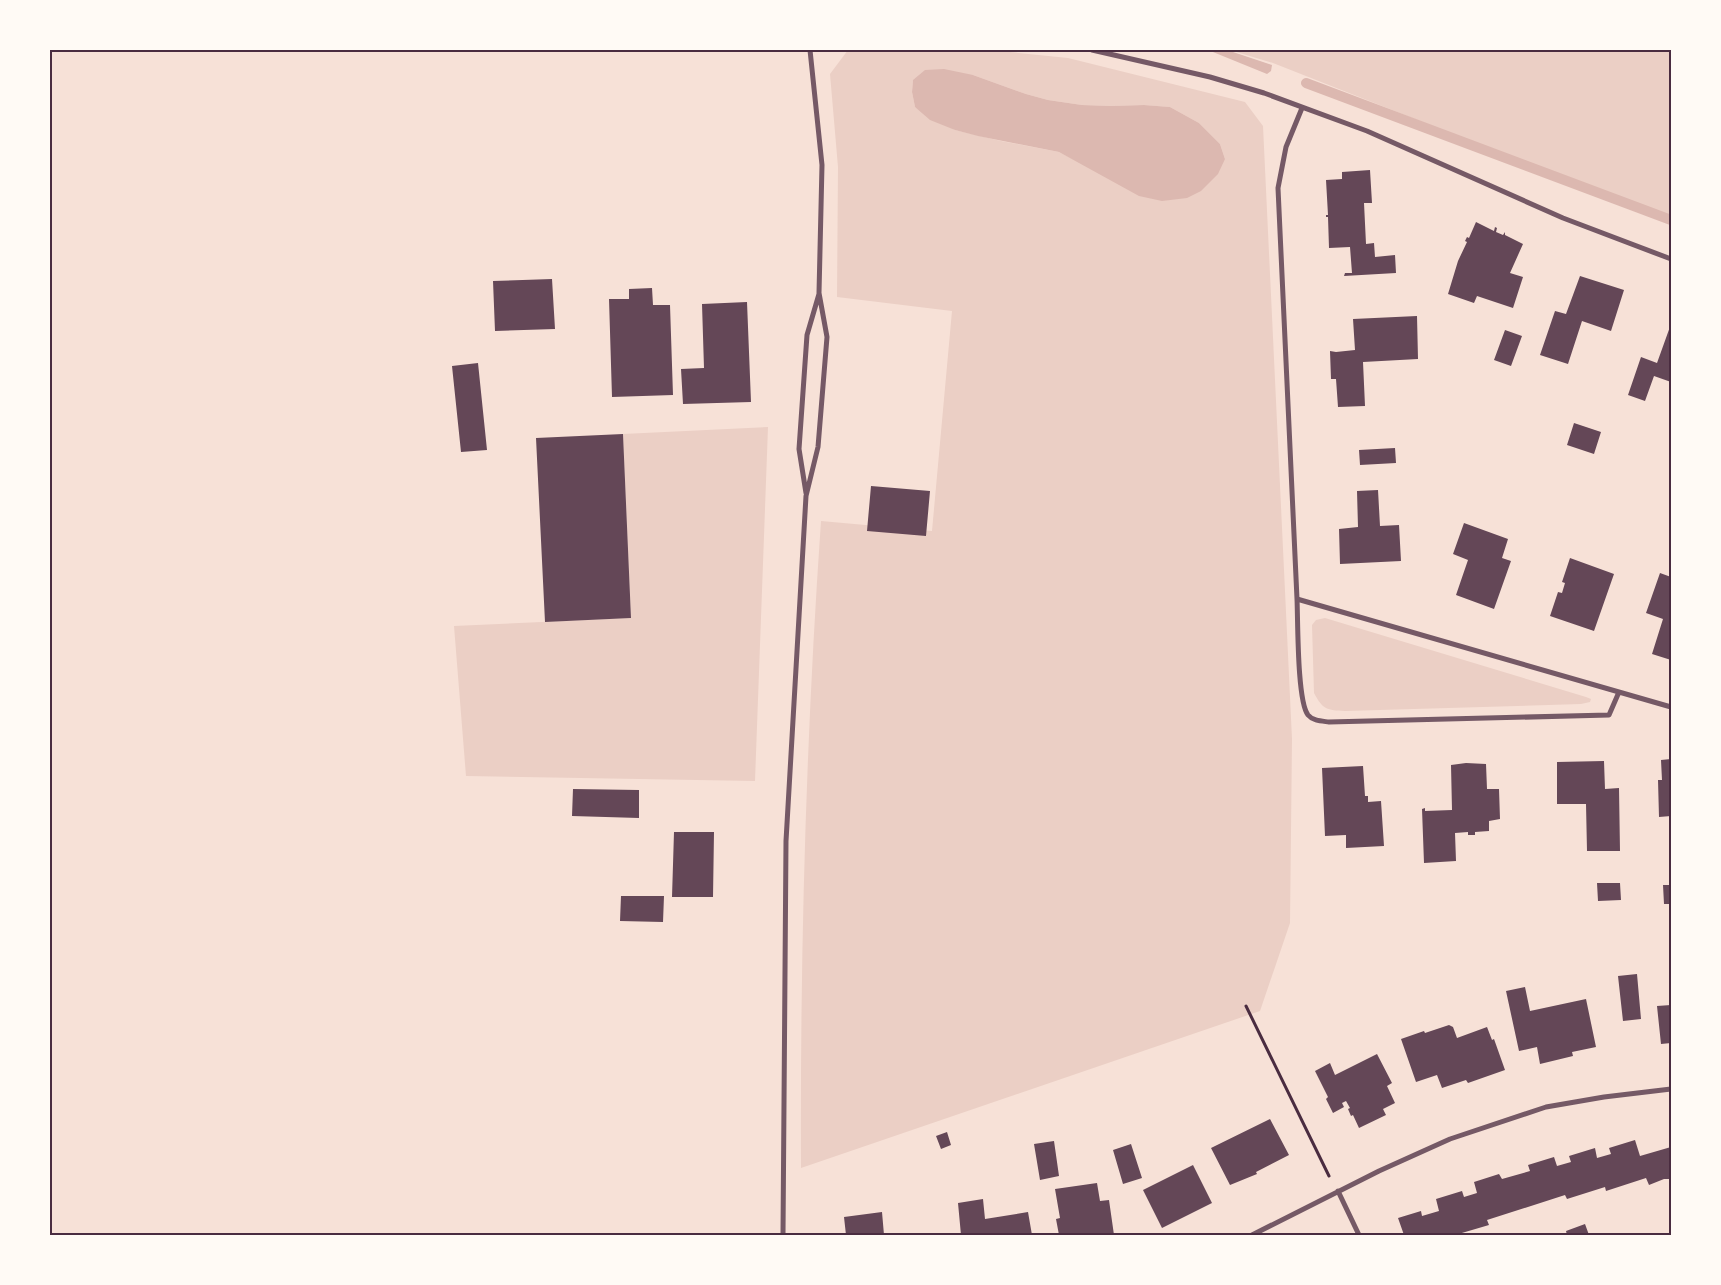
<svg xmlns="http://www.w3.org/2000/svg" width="1721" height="1285" viewBox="0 0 1721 1285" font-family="'IBM Plex Serif',serif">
	<rect width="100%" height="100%" fill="#f7e1d7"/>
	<path fill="#ebcfc5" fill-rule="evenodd" d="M848 50H990L1068 58 1245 102 1263 126 1292 739 1290 923 1260 1011 801 1168C800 952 806 736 821 521L932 531 952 311 837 297 838 167 830 74ZM973 75 1026 94 1048 100 1082 105 1111 106 1144 105 1170 107 1199 123 1220 144 1225 159 1079 162 1059 152 1001 141 955 130 915 107 912 92 913 80Z
		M1230 50H1671V220L1273 63Z
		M768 427 755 781 466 776 454 626 631 618 623 434Z
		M1325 618 1586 697 1591 699 1590 702 1581 704 1345 711C1327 710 1323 710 1314 693L1312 625 1316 620Z"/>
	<path fill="#dcb8b0" d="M1208 50H1227L1272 65 1271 71 1267 74Z
		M944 69 973 75 1026 94 1048 100 1082 105 1111 106 1144 105 1170 107 1199 123 1220 144 1225 159 1218 174 1201 191 1187 198 1162 201 1139 196 1059 152 978 136 955 130 930 120 915 107 912 92 913 80 925 70Z"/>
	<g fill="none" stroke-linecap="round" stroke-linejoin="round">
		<path stroke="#dcb8b0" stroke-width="10" d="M1306 83 1671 220"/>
	</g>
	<path fill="#644757" d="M1370 170 1372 203H1364L1366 244 1374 243 1375 257 1395 255 1396 273 1344 276 1345 273H1352L1350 247 1329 248 1328 217H1326V215H1328L1326 180 1342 179V172Z
		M1476 222 1494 231 1495 227 1497 228 1496 232 1503 235 1505 232V235L1523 244 1510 273 1523 277 1513 308 1477 296 1474 303 1448 294 1458 261 1467 242 1465 241 1467 237 1469 238Z
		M1580 276 1624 290 1611 331 1582 321 1568 364 1540 355 1555 311 1566 314Z
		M552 279 555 329 495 331 493 281Z
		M652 288 653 305H670L673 395 612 397 609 299H629V289Z
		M747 302 751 402 683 404 681 369 704 368 702 304Z
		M1417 316 1418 359 1363 362 1365 406 1338 407 1336 379H1331L1330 351 1336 352 1355 350 1353 319Z
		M1671 324V382L1654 376 1645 401 1628 395 1641 357 1657 363Z
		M1505 330 1522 336 1511 366 1494 360Z
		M478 363 487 450 461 452 452 366Z
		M1574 423 1601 432 1594 454 1567 445Z
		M623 434 631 618 545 622 536 438Z
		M1395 448 1396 463 1360 465 1359 450Z
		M871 486 930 491 926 536 867 531Z
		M1378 490 1380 526 1399 525 1401 561 1340 564 1339 529 1358 527 1357 491Z
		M1464 523 1508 539 1502 558 1511 561 1494 609 1456 595 1468 560 1453 554Z
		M1570 558 1614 574 1594 631 1550 616 1558 592 1562 593 1565 583 1562 582Z
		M1660 573 1671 577V660L1652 654 1663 619 1646 613Z
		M1671 759V816L1659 817 1658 780H1662L1661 760Z
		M1604 761 1605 789 1619 788 1620 851H1587L1586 804H1557V762Z
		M1466 763 1486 764 1487 789H1499L1500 819 1489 821V831L1475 832V835H1468V832L1455 833 1456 861 1424 863 1422 809 1425 808V811L1452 810 1451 765Z
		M1363 766 1365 796H1368V802L1381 801 1384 846 1346 848V835L1325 836 1322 768Z
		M573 789 639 790V818L572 816Z
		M674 832H714L713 897H672Z
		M1597 883H1620L1621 900 1598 901Z
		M1663 885H1671V904H1664Z
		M621 896H664L663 922 620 921Z
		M1637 974 1641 1019 1623 1021 1618 976Z
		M1525 987 1530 1011 1586 999 1596 1047 1572 1052 1573 1056 1540 1064 1537 1047 1519 1051 1506 991Z
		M1671 1005V1043L1661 1044 1657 1006Z
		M1449 1025 1453 1027 1457 1038 1487 1027 1492 1040 1494 1039 1505 1070 1468 1083 1466 1080 1442 1088 1437 1075 1416 1082 1401 1039 1424 1031 1425 1033Z
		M1377 1054 1392 1083 1387 1086 1395 1103 1383 1109 1386 1115 1359 1128 1353 1115 1351 1116 1348 1109 1350 1108 1346 1101 1342 1103 1344 1107 1333 1113 1326 1099 1328 1097 1315 1071 1330 1063 1335 1075Z
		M1270 1119 1289 1155 1256 1172 1257 1174 1230 1185 1211 1148Z
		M947 1132 951 1145 941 1149 936 1136Z
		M1635 1140 1640 1156 1671 1147V1179H1664L1649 1185 1646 1178 1606 1191 1605 1187 1567 1199 1565 1195 1487 1220 1489 1225 1455 1235H1404L1398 1218 1421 1211 1422 1216 1439 1211 1436 1199 1462 1191 1464 1197 1477 1193 1474 1182 1499 1174 1502 1179 1530 1171 1528 1165 1554 1157 1557 1166 1571 1162 1569 1156 1595 1148 1597 1158 1611 1154 1609 1148Z
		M1054 1141 1059 1176 1040 1180 1034 1144Z
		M1131 1144 1142 1178 1123 1184 1113 1150Z
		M1193 1165 1212 1203 1162 1228 1143 1190Z
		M1097 1183 1100 1201 1109 1200 1114 1235H1059L1056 1219 1060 1218 1055 1189Z
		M983 1199 985 1219 1028 1212 1032 1235H961L958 1203Z
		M882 1212 884 1235H846L844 1217Z
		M1585 1224 1589 1235H1567L1566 1231Z"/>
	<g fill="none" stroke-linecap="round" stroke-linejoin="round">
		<path stroke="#4a2c40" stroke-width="3" d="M1246 1006 1329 1176"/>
		<path stroke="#755966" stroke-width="5" d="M1092 50 1210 77 1264 93 1367 131 1563 218 1671 259
			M1302 108 1286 147 1278 188 1297 599 1671 707
			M806 493 799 449 807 335 819 294
			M1297 599C1298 620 1297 701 1308 715 1313 721 1321 721 1329 722L1609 715 1619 692
			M1338 1191 1359 1235
			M783 1235 786 841 806 496 818 447 827 337 819 293 822 165 810 50
			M1252 1235 1379 1171 1450 1139 1546 1107 1604 1097 1671 1089"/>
	</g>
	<rect width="1721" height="1285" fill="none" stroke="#fffaf5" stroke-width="102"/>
	<rect x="51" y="51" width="1619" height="1183" fill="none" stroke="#4a2c40" stroke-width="2"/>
</svg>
